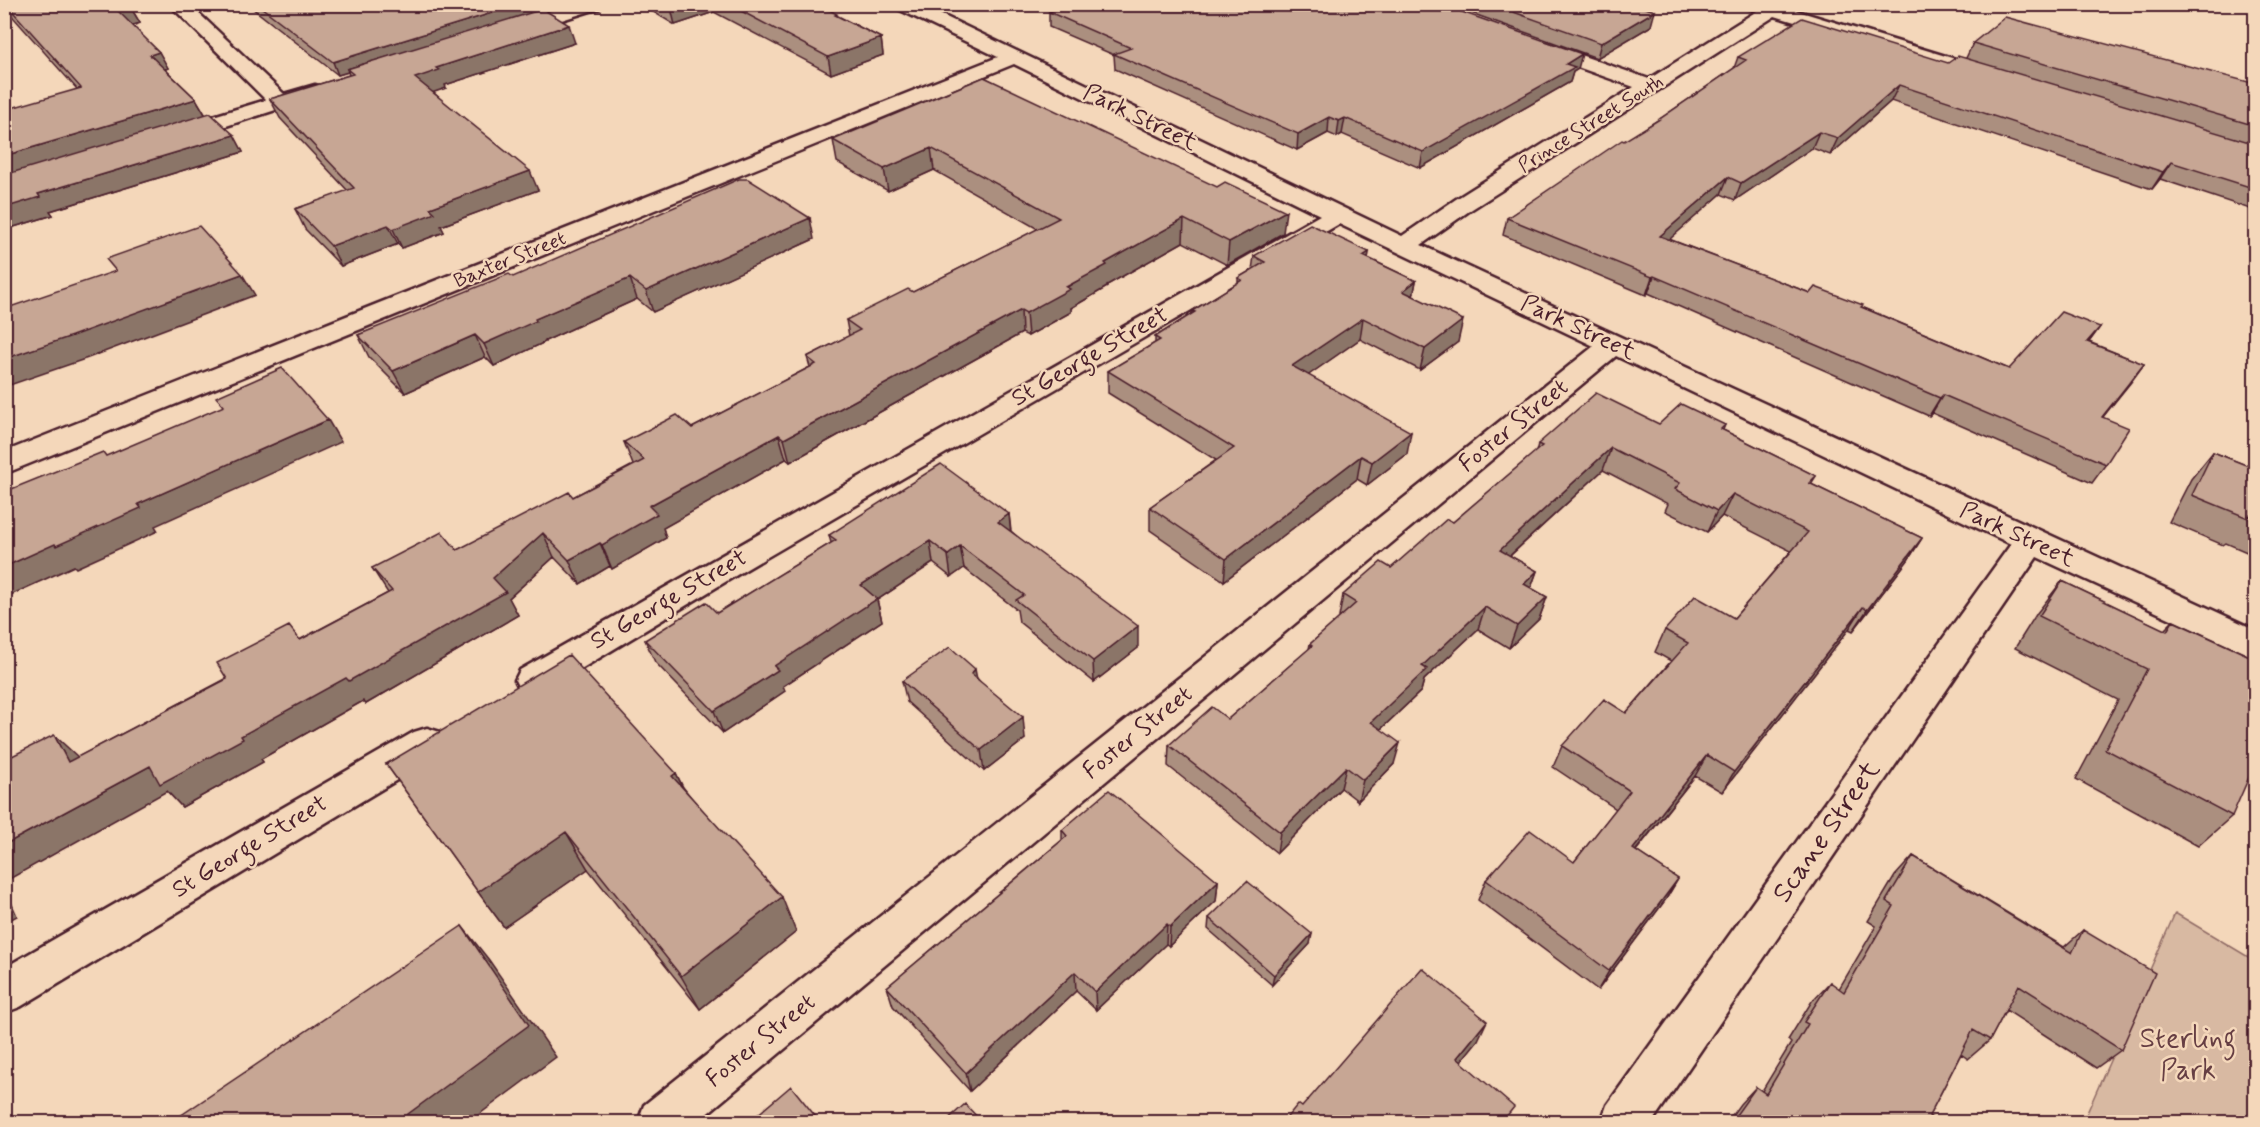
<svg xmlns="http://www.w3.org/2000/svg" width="2260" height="1127" viewBox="0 0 2260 1127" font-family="Mynerve,sans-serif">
	<rect width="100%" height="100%" fill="#f4d7ba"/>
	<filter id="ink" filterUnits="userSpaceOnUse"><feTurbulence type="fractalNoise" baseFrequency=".0167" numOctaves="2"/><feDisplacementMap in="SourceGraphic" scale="12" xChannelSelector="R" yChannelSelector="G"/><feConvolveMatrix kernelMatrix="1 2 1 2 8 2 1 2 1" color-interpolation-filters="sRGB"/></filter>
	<g filter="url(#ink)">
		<path fill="#d8b9a2" stroke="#916c66" stroke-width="1.5" d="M2175 913 2255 961V1122H2083Z"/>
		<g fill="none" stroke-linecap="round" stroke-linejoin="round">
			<g stroke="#4a1f2b" stroke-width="5">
				<path id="minor" d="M169 4H189L284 94 315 85 322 87 325 91 322 95 183 140 175 142 167 140 164 135 167 130 266 100Z
					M572 4H602L600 8 520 33H506L503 29 506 25Z
					M894 4H919L1402 236 1456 199 1634 87 1532 51 1529 47 1532 43H1546L1649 79 1757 11 1748 8 1746 4H1790L1788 8 1998 72 2001 76 1998 80H1984L1775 16 1472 209 1421 245 2256 630V658L2037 557 1652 1122H1601L1607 1105 2011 544 1616 356 697 1122H638L644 1105 1594 346 1339 224 745 570 546 690 533 694 520 690 515 680 520 670 1320 215 1014 64 4 474V452L998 57 896 8Z
					M427 728 440 732 446 743 440 754 20 1007 4 1013V968L414 732Z"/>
			</g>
			<use href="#minor" fill="#f4d7ba" fill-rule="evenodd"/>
		</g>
		<path fill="#ab8f7f" stroke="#4a1f2b" stroke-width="1.5" d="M4 4H128L131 8 140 23 132 26 159 52 168 68 165 69 196 99 205 114 234 135 243 152 50 211 53 215 4 230 77 89 5 8Z
			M247 4H527L530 13 575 43 445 85 446 88 433 92 538 190 441 226 444 232 402 248 398 244 341 266 305 229 295 209 348 191 280 118 270 99 349 75 348 72 338 75Z
			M640 4H818L838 16 881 38 883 55 831 74 714 12 675 25Z
			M1446 4H1633L1651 26 1597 58Z
			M1049 12 1578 69 1573 72 1570 82 1420 168 1342 134 1337 137 1328 133 1297 150 1115 69 1114 55 1049 27Z
			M1973 43 2256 84V211L2160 179 2152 189 1891 101 1830 155 1812 148 1735 200 1721 194 1669 239 1810 293 1862 307 2009 369 2100 327 2089 342 2144 364 2103 417 2106 464 2092 483 1932 413 1929 416 1648 293 1646 295 1503 235 1507 218 1658 120 1734 68 1738 57 1948 63 1966 58Z
			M984 77 1283 233 1227 265 1183 242 1107 285V287L1071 308V312L1028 336 1022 333 790 462 786 459 663 528 666 538 612 569 610 566 580 584 554 557 509 598 518 615 366 704 363 701 261 759 263 762 182 807 167 791 78 757 388 593 372 568 457 550 573 497 633 465 624 442 692 428 810 367 807 357 849 336 846 320 913 292 1038 229 934 170 888 191 837 162 833 140Z
			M814 239 653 312 637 299 545 341V342L494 366 485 357 405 393 369 357 358 335 513 277Z
			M1369 252 1368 258 1416 281 1413 296 1458 342 1420 370 1360 339 1308 375 1407 454 1367 485 1357 479 1224 581 1150 530V507L1216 460 1108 393V371L1155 343V337L1192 314V311L1238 283V278L1252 270 1254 256Z
			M1659 424 1725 425 1723 430 1816 476 1811 484 1922 538 1908 560 1853 631 1849 629 1722 792 1695 776 1636 851 1678 879 1666 899 1598 990 1478 900 1486 880 1574 862 1616 809 1553 767 1562 746 1626 713 1671 661 1655 652 1665 630 1734 618 1791 551 1722 516 1707 532 1665 511 1668 504 1603 470 1510 556 1537 571 1531 588 1547 597 1539 619 1509 648 1478 629 1424 680 1421 691 1381 729 1394 764 1358 801 1341 788 1277 853 1168 766 1169 745 1228 719 1309 649 1310 644 1341 617H1339L1343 595 1391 568 1453 522 1536 452 1538 444Z
			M2213 452 2256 469V556L2226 543 2223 545 2169 522 2191 479Z
			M1009 514 1011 531 1138 648 1094 682 1019 622 1017 610 964 568 951 577 933 563 877 600 882 621 783 686 785 691 723 733 655 662 645 640 717 613 831 543 829 535Z
			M2062 581 2164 630 2173 621 2232 816 2198 846 2076 779 2118 700 2015 648 2037 613Z
			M977 678 1025 739 984 771 907 702 902 681Z
			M386 764 676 773 683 787 796 932 700 1009 588 869 504 927 478 892Z
			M1062 830 1218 881 1216 901 1169 946 1166 944 1096 1010 1076 991 970 1091 893 1006 887 987 1062 840Z
			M1913 856 2064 947 2083 930 2121 1050 2096 1068 2006 1010 1990 1040 1968 1059 1961 1054 1929 1116 1938 1122H1727L1740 1104 1756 1087 1762 1091 1791 1043 1788 1040 1812 1001 1830 982 1839 989 1876 926 1868 921 1895 876Z
			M1209 918 1310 944 1272 985 1208 929Z"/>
		<path fill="#8b7468" stroke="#4a1f2b" stroke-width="1.5" d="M521 4H527L530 15 347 69 348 72 338 75 333 62Z
			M682 4H712L714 12 675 25 671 8Z
			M131 8 140 23 127 27 118 11Z
			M1655 11 1651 26 1597 58 1601 43Z
			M569 25 575 43 445 85 446 88 423 96 415 78 436 68Z
			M881 38 883 55 831 74 828 57Z
			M159 52 168 68 159 71 150 55Z
			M1582 54 1578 69 1573 72 1570 82 1420 168 1423 152Z
			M1899 85 1891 101 1830 155 1838 138Z
			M196 99 206 116 4 177V156Z
			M1329 117 1328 133 1297 150 1298 134Z
			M1345 118 1342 134 1337 137 1339 121Z
			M1819 132 1812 148 1735 200 1741 183Z
			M234 135 243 152 50 211 53 215 4 230V208L38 194Z
			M931 148 934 170 888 191 884 169Z
			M2171 162 2160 179 2152 189 2163 172Z
			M530 171 538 190 441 226 444 232 402 248 393 229 430 208Z
			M1728 177 1721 194 1654 253 1660 236Z
			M1286 211 1283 233 1227 265 1229 242Z
			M810 218 814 239 653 312 646 291Z
			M1184 219 1183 242 1107 285V287L1071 308V312L1028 336 1026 313 1105 263Z
			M388 225 398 244 341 266 331 246Z
			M1369 252 1366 273 1363 256Z
			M242 274 255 295 88 358 4 387V359Z
			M1654 276 1648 293 1646 295 1652 277Z
			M630 278 637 299 545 341V342L494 366 484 344 535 319Z
			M1416 281 1412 303 1403 291Z
			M1021 310 1022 333 790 462 784 439Z
			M1363 318 1360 339 1290 388 1292 366Z
			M1463 320 1458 342 1420 370 1425 349Z
			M2100 327 2087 345V342Z
			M475 335 485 357 405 393 393 371Z
			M2144 364 2131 382 2088 435 2102 417Z
			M1943 395 1932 413 1929 416 1940 398Z
			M328 420 341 442 155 526 158 531 76 568 74 566 4 598V567L138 504Z
			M1411 432 1407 454 1367 485 1372 462Z
			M779 435 786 459 663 528 666 538 612 569 602 545 649 506Z
			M1611 448 1603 470 1493 571 1500 550Z
			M1361 456 1357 479 1224 581 1226 559Z
			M1733 494 1722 516 1707 532 1717 511Z
			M1009 514 1011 536 998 522Z
			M543 533 554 557 509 598 518 615 366 704 363 701 261 759 263 762 182 807 167 791 4 882V845L150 766 241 736 493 578Z
			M1922 538 1908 560 1853 631 1867 610Z
			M930 541 933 563 877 600 882 621 783 686 785 691 723 733 714 711 774 666 861 585Z
			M600 543 610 566 580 584 569 560Z
			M960 546 964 568 951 577 948 555Z
			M1537 571 1529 593 1524 584Z
			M1547 597 1539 619 1509 648 1517 626Z
			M1485 607 1478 629 1424 680 1421 691 1366 743 1371 722 1422 666Z
			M1863 607 1849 629 1722 792 1734 772Z
			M1138 626V648L1094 682 1093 661Z
			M975 669 979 690 971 674Z
			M1023 717 1025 739 984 771 981 750Z
			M54 735 79 758 68 762Z
			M1400 743 1394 764 1358 801 1363 780Z
			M1707 755 1695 776 1621 869 1633 849Z
			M1346 767 1341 788 1277 853 1280 832Z
			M676 773 693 810 672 776Z
			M566 832 588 869 504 927 478 892Z
			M1678 879 1666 899 1598 990 1609 971Z
			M1218 881 1216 901 1169 946 1170 927Z
			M4 886 17 916 4 923Z
			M782 897 796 932 700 1009 681 976Z
			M1167 924 1166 944 1096 1010 1095 992Z
			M462 926 489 960 556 1057 469 1122H397Z
			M1312 934 1310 944 1272 985 1274 975Z
			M1075 972 1076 991 970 1091 966 1073Z
			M1487 1021 1478 1040 1449 1076 1457 1058Z"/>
		<path fill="#c7a694" stroke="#4a1f2b" stroke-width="1.5" d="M6 4H128L131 8 118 11 159 52 150 55 196 99 4 156V110L81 88Z
			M257 4H521L333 62Z
			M664 4H682L671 8Z
			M728 4H818L837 14 835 15 881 38 828 57Z
			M1067 4H1439L1582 54 1566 64 1575 67 1423 152 1345 118 1339 121 1329 117 1298 134 1114 54 1131 48 1049 12Z
			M1491 4H1633L1655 11 1601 43Z
			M543 9 569 25 436 68 439 70 415 78 530 171 430 208 435 213 393 229 388 225 331 246 295 209 354 188 270 99 353 74 347 69Z
			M2005 17 2256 84V126L1973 43Z
			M1802 18 1948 63 1958 56 2256 144V189L2171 162 2163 172 1899 85 1838 138 1819 132 1741 183 1728 177 1660 236 1810 293 1815 287 1863 305 1861 307 2009 369 2061 312 2100 327 2087 342 2144 364 2102 417 2129 428 2106 464 1943 395 1940 398 1654 276 1652 277 1507 218 1622 140 1624 141 1658 120 1746 60 1738 57Z
			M984 77 1217 187 1225 182 1286 211 1229 242 1184 219 1105 263 1107 265 1066 287 1070 289 1026 313 1021 310 784 439 779 435 649 506 657 514 602 545 600 543 569 560 543 533 493 578 506 592 349 681 346 678 241 736 243 739 160 784 150 766 4 845V760L54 735 68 762 227 679 217 663 289 626 300 640 392 591 372 568 442 532 457 550 569 492 573 497 644 460 624 442 677 415 692 428 816 364 807 357 860 330 846 320 908 289 913 292 1059 218 931 148 884 169 833 140Z
			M210 113 234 135 38 194 40 197 4 208V175Z
			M739 179H748L810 218 646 291 630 278 535 319 536 321 484 344 475 335 393 371 358 335 509 274 513 277Z
			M1310 224 1369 252 1363 256 1416 281 1403 291 1463 320 1425 349 1363 318 1292 366 1411 432 1372 462 1361 456 1226 559 1150 507 1234 448 1108 371 1160 340 1155 337 1195 312 1192 311 1242 280 1238 278 1265 262 1254 256Z
			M199 226 242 274 72 336 4 359V309L116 271 106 259Z
			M282 368 328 420 138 504 141 508 56 546 55 544 4 567V492L103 452 106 456 224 406 216 397Z
			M1596 393 1659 424 1681 404 1725 425 1721 429 1816 476 1809 483 1922 538 1867 610 1863 607 1734 772 1707 755 1633 849 1678 879 1609 971 1486 880 1530 830 1574 862 1630 791 1562 746 1604 699 1626 713 1688 643 1665 630 1695 596 1734 618 1808 532 1733 494 1717 511 1675 489 1680 483 1611 448 1500 550 1537 571 1524 584 1547 597 1517 626 1485 607 1422 666 1427 669 1371 722 1400 743 1363 780 1346 767 1280 832 1169 745 1212 707 1228 719 1312 646 1310 644 1356 603 1343 595 1381 562 1391 568 1447 519 1453 522 1542 446 1538 444Z
			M2213 452 2256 469V518L2249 515 2248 518 2192 495Z
			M941 464 1009 514 998 522 1138 626 1093 661 1016 600 1024 595 960 546 948 555 930 541 861 585 877 599 774 666 778 670 714 711 645 640 706 602 717 613 836 540 829 535Z
			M2062 581 2167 631 2173 621 2256 659V761L2232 816 2105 749 2147 669 2039 616Z
			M950 647 975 669 971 674 1023 717 981 750 902 681Z
			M569 655 676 773 672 776 782 897 681 976 566 832 478 892 386 764Z
			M1109 790 1218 881 1170 927 1167 924 1095 992 1075 972 966 1073 887 987 1067 836 1062 830Z
			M1913 856 2072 953 2083 930 2155 973 2121 1050 2019 985 1990 1040 1973 1030 1929 1116 1938 1122H1731L1756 1087 1766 1094 1808 1024 1804 1022 1830 982 1844 992 1894 906 1886 901Z
			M1247 881 1312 934 1274 975 1209 918Z
			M462 926 529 1025 397 1122H171Z
			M1422 968 1487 1021 1457 1058 1514 1107 1502 1122H1283L1298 1104 1302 1107Z
			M791 1086 820 1122H749Z
			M965 1104 982 1122H945Z"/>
	</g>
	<g text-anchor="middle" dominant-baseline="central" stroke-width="5" stroke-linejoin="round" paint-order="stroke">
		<g font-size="20" fill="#4a1f2b" stroke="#f4d7ba">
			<text transform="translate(1591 124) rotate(-32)">Prince Street South</text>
			<text transform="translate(510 260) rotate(-22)">Baxter Street</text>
		</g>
		<g font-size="24" fill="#4a1f2b" stroke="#f4d7ba">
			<text transform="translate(1140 118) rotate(26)">Park Street</text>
			<text transform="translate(1578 328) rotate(25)">Park Street</text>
			<text transform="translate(1090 357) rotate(-30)">St George Street</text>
			<text transform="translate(1514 426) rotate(-39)">Foster Street</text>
			<text transform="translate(2017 535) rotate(25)">Park Street</text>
			<text transform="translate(669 600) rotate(-30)">St George Street</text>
			<text transform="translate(1138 733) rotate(-39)">Foster Street</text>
			<text transform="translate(250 847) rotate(-31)">St George Street</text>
			<text transform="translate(761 1041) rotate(-39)">Foster Street</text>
		</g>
		<g font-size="28" fill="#4a1f2b" stroke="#f4d7ba">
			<text transform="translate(1827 832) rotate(-55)">Scane Street</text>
		</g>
		<g font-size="28" fill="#663e43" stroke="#f4d7ba">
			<text x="2188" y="1039">Sterling<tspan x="2188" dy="32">Park</tspan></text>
		</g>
	</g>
	<rect width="2260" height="1127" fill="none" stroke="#f4d7ba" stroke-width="24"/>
	<rect x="12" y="12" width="2236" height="1103" fill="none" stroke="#4a1f2b" stroke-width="2" filter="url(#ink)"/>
</svg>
